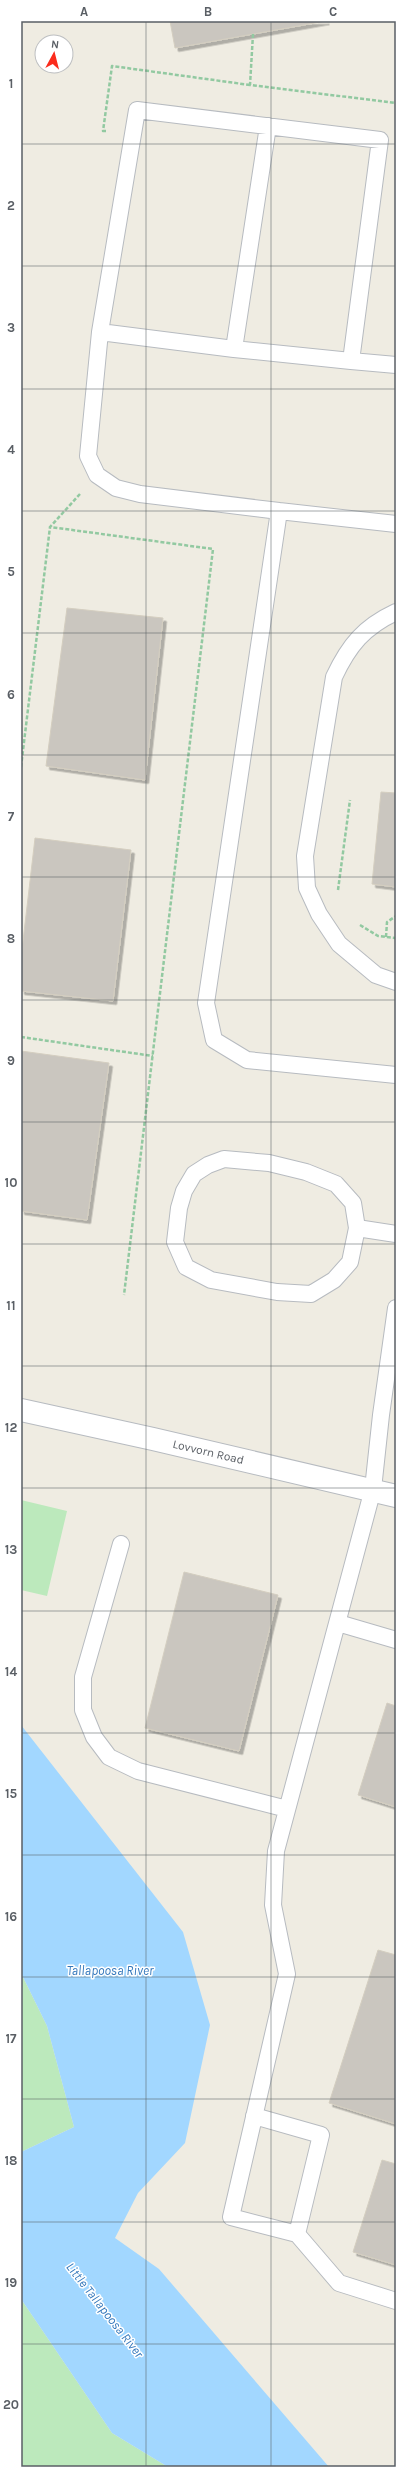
<svg xmlns="http://www.w3.org/2000/svg" width="417" height="2488" viewBox="0 0 417 2488" font-family="Karla,sans-serif">
	<defs>
		<filter id="shadow"><feDropShadow dx="3.5" dy="3.5" stdDeviation="0" flood-color="#0004"/></filter>
	</defs>
	<rect width="100%" height="100%" fill="#efece2"/>
	<path fill="#bce9bc" d="M21 1500 67 1511 47 1596 21 1590Z
		M21 1973 47 2026 74 2127 21 2152Z
		M21 2299 112 2433 168 2467H21Z"/>
	<path fill="#a2d7ff" d="M21 1725 183 1932 210 2025 185 2143 138 2193 115 2238 159 2269 329 2467H168L112 2433 21 2299V2152L74 2127 47 2026 21 1973Z"/>
	<path fill="#cac6bf" stroke="#d4cec0" filter="url(#shadow)" d="M170 21H326L175 48Z
		M67 608 163 618 145 780 46 766Z
		M381 792 396 793V887L372 884Z
		M35 838 131 850 113 1001 21 991V958Z
		M21 1051 109 1063 87 1220 21 1211Z
		M184 1572 278 1595 239 1751 145 1728Z
		M387 1703 396 1706V1807L358 1795Z
		M378 1950 396 1955V2124L329 2103Z
		M382 2160 396 2164V2265L353 2252Z"/>
	<g fill="none" stroke-linecap="round" stroke-linejoin="round">
		<g stroke="#b7bbc0" stroke-width="18">
			<path id="service" d="M268 126 234 349 351 361 380 140 137 110 100 332 88 456 97 475 116 488 140 494 279 511 206 1003 214 1040 247 1060 396 1075
				M100 332 234 349
				M351 361 396 365
				M279 511 396 524
				M396 612C364 627 349 645 334 677L305 856 307 888 319 914 339 944 376 975 396 982
				M357 1228 350 1262 334 1280 311 1294 277 1292 211 1280 186 1267 175 1242 179 1208 184 1191 194 1174 208 1165 224 1159 269 1163 306 1172 336 1184 353 1203 357 1228 396 1234
				M396 1308 381 1415 373 1489 276 1851 273 1905 287 1974 231 2217 297 2234 339 2283 396 2301
				M121 1544 83 1677V1710L94 1737 109 1757 138 1771 287 1809
				M338 1623 396 1640
				M254 2116 321 2135 297 2234"/>
		</g>
		<g stroke="#b7bbc0" stroke-width="24">
			<g id="tertiary">
				<path id="s1" d="M21 1410 153 1439 396 1496"/>
			</g>
		</g>
		<path stroke="#92c9a1" stroke-width="2.5" stroke-dasharray="4 2" stroke-linecap="butt" d="M253 34 250 85 396 103
			M106 131H103L112 66 250 85
			M80 494 50 527 213 549 124 1295
			M21 767 50 527
			M338 890 350 800
			M360 925 378 936 396 938
			M386 937 387 922 396 916
			M21 1037 153 1056"/>
		<use href="#service" stroke="#fff" stroke-width="16"/>
		<use href="#tertiary" stroke="#fff" stroke-width="22"/>
	</g>
	<path fill="none" stroke="#5a5f65" stroke-width="1" stroke-opacity="0.55" d="M146 21V2467M271 21V2467M21 144H396M21 266H396M21 389H396M21 511H396M21 633H396M21 755H396M21 877H396M21 1000H396M21 1122H396M21 1244H396M21 1366H396M21 1488H396M21 1611H396M21 1733H396M21 1855H396M21 1977H396M21 2099H396M21 2222H396M21 2344H396"/>
	<g text-anchor="middle" dominant-baseline="central" stroke-width="3" stroke-linejoin="round" paint-order="stroke">
		<g font-size="12" fill="#5a5f65" stroke="#fff">
			<text stroke="none"><textPath href="#s1" startOffset="192">Lovvorn Road</textPath></text>
		</g>
		<g font-size="13" font-style="italic" fill="#3478bc" stroke="#fff">
			<text x="110" y="1970">Tallapoosa River</text>
			<text transform="translate(105 2310) rotate(52)">Little Tallapoosa River</text>
		</g>
	</g>
	<rect width="417" height="2488" fill="none" stroke="#ffffff" stroke-width="44"/>
	<g transform="translate(54 54) rotate(7)"><circle r="19" fill="#ffffff" stroke="#bdbfc1"/>
	<path d="M0-3L7 15L0 10L-7 15Z" fill="#fb2c1c"/>
	<text y="-6" font-size="11" font-weight="bold" text-anchor="middle" fill="#5a5f65">N</text>
	</g>
	<rect x="22" y="22" width="373" height="2444" fill="none" stroke="#5a5f65" stroke-width="1.5"/>
	<g font-size="13" text-anchor="middle" font-weight="bold" fill="#5a5f65">
		<text x="84" y="16">A</text>
		<text x="208" y="16">B</text>
		<text x="333" y="16">C</text>
		<text x="11" y="88">1</text>
		<text x="11" y="210">2</text>
		<text x="11" y="332">3</text>
		<text x="11" y="454">4</text>
		<text x="11" y="576">5</text>
		<text x="11" y="699">6</text>
		<text x="11" y="821">7</text>
		<text x="11" y="943">8</text>
		<text x="11" y="1065">9</text>
		<text x="11" y="1187">10</text>
		<text x="11" y="1310">11</text>
		<text x="11" y="1432">12</text>
		<text x="11" y="1554">13</text>
		<text x="11" y="1676">14</text>
		<text x="11" y="1798">15</text>
		<text x="11" y="1921">16</text>
		<text x="11" y="2043">17</text>
		<text x="11" y="2165">18</text>
		<text x="11" y="2287">19</text>
		<text x="11" y="2409">20</text>
	</g>
</svg>
